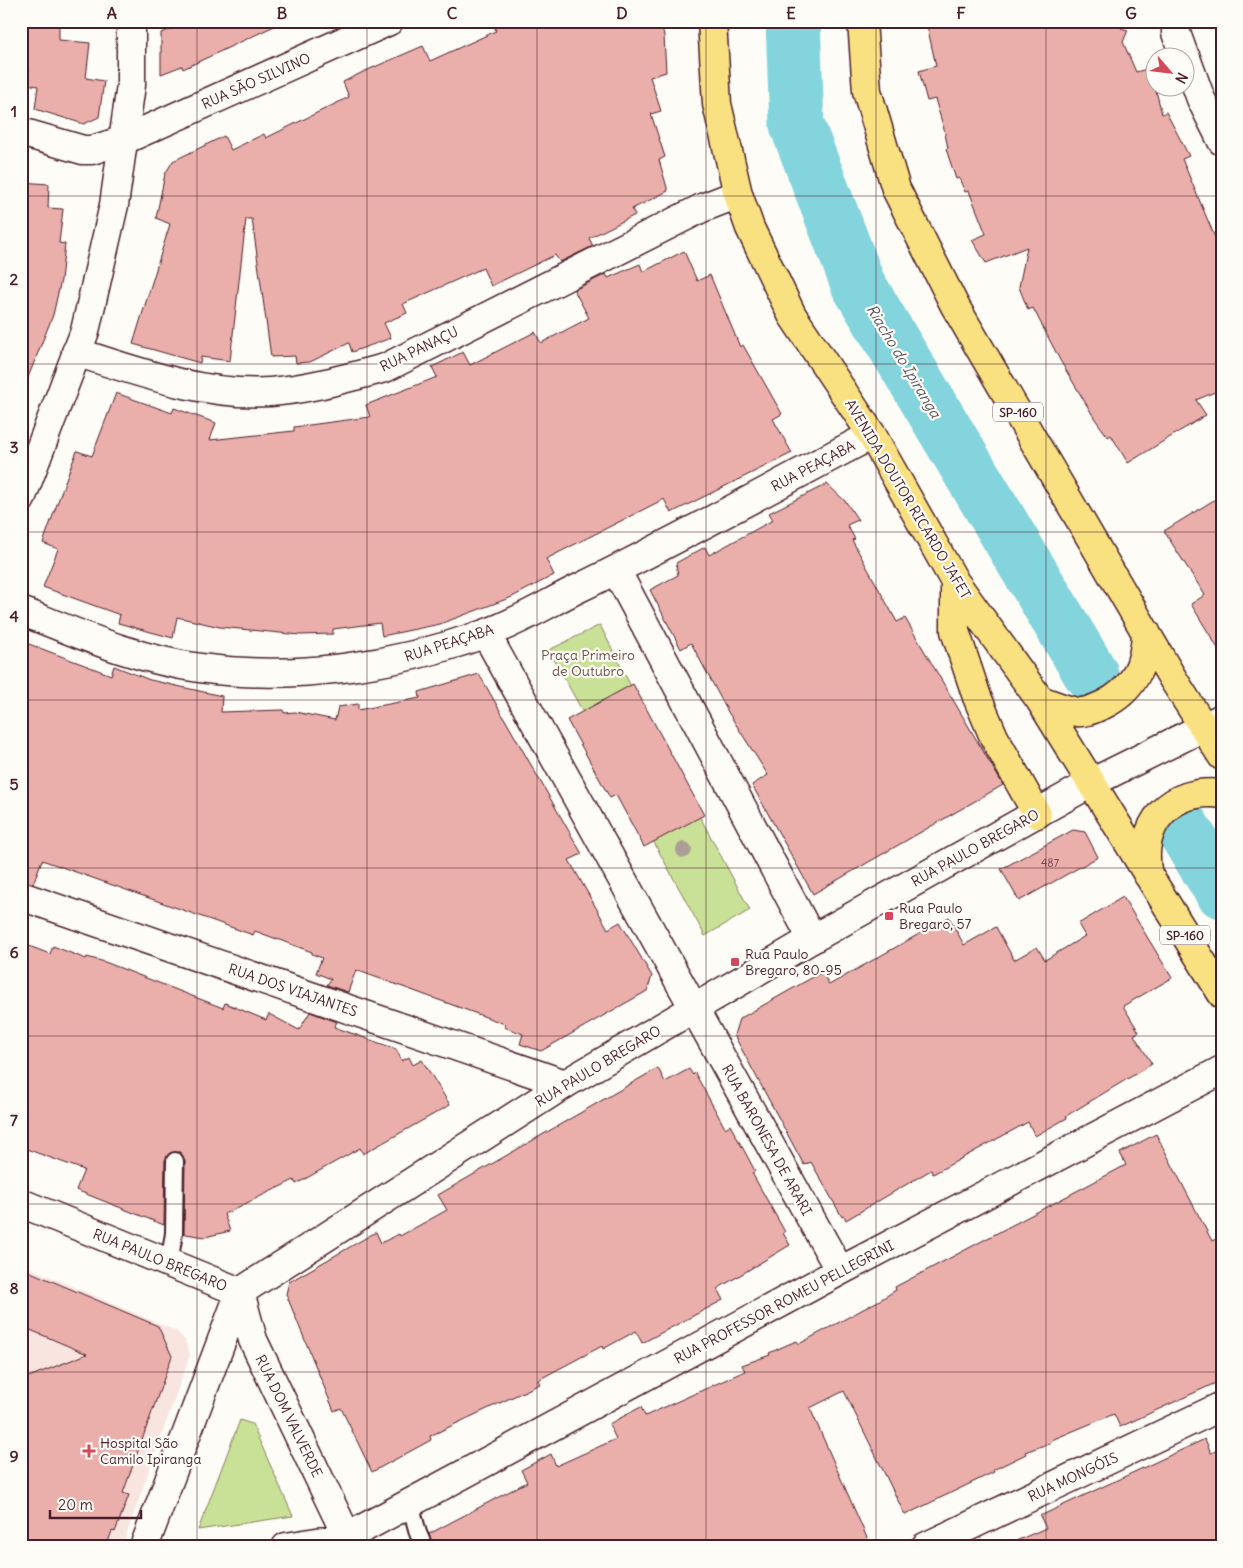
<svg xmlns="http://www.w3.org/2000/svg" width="1243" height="1568" viewBox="0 0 1243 1568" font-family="Delius,sans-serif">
	<rect width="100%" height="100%" fill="#fdfcf7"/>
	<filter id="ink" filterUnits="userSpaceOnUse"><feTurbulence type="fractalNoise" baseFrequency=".02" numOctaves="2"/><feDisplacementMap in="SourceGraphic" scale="10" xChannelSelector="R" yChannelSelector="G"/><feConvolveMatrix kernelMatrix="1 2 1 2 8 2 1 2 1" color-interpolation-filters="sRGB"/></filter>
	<g filter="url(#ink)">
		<path fill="#f8e5e0" d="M21 1264 176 1331 185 1340 190 1355 122 1547H21Z"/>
		<path fill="#c9e197" stroke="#8a8061" d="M600 625 651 726 750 910 705 936 549 650Z
			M240 1420 252 1424 293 1516 198 1530Z"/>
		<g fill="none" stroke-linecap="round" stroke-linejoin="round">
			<path stroke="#83d4dc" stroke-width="55" d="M793 21 797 125 858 284 1091 674
				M1182 827 1222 891"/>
		</g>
		<path fill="#ebafab" stroke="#4a1f2b" d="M21 21H59V40L90 43 86 78 104 81 99 117 84 124 35 109 38 86 27 84 29 70 21 69Z
			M194 21H285L183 69 182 66 161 74V33Z
			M510 21H661L664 36 666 72 650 77 661 111 651 114 665 157 659 160 668 191 632 209 635 215 589 238 593 246 560 262 555 255 491 286 483 268 403 304 407 313 384 323 391 338 352 352 349 343 310 362 296 363 295 356 271 357 252 219H246L230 361 201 357 200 363 133 344 170 224 156 218 165 174 173 161 224 136 231 150 264 134 266 138 349 97 343 82 363 72 423 46 430 61 496 31 495 28Z
			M926 21H1125L1121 28 1128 30 1123 42 1136 72 1150 68 1162 114 1166 112 1189 156 1182 159 1222 254V389L1196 400 1206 415 1128 463 1111 435 1108 437 1095 419 1061 362 1033 308 1028 310 1019 287 1027 247 986 263 972 240 986 234 969 191 965 192 959 178 956 179 946 149 948 148 944 129 935 99 927 101 919 71 936 66Z
			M21 182 49 184 48 208 63 209 59 243 65 244 61 280 53 315 23 390Z
			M684 251 697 281 710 275 740 347 743 345 782 414 773 419 792 453 671 513 664 499 546 559 554 575 512 597 440 624 382 636 380 623 333 629V634L300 635 220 627 177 617 173 638 118 623 120 615 43 587 58 549 43 543 66 479 77 451 92 456 116 393 172 413 174 408 216 423 210 440 294 431V427L370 417 366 405 437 377 432 367 463 352 470 365 535 332 541 343 589 318 574 290 606 274 608 278 640 264 643 272Z
			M827 484 846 502 858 520 847 525 855 539 852 540 897 622 905 618 1003 785 813 894 752 785 768 775 728 712 691 643 681 649 650 590 678 575 676 563 705 547 709 555 773 520 769 513Z
			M1222 495V655L1191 604 1205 595 1164 531Z
			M21 641 111 675 114 666 150 680 222 696 221 712 283 710 284 713 295 712 335 720 338 707 358 704V710L420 698 419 692 479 674 582 854 569 860 590 897 608 929 620 922 652 976 647 991 541 1051 520 1044 523 1034 504 1027 505 1024 356 970 348 992 327 985 331 979 316 973 322 958 312 954V952L255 931 253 935 42 860 33 884 21 881Z
			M633 684 704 815 644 847 616 795 610 798 567 720Z
			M1073 830 1085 832 1098 857 1019 901 1001 869Z
			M1123 897 1172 978 1123 1006 1139 1032 1134 1035 1152 1064 1066 1116 1067 1118 1035 1136 1028 1122 933 1174 931 1170 846 1220 844 1216 842 1217 811 1162 804 1165 734 1035 739 1019 822 972 829 985 949 917 964 945 996 927 1014 960 1037 947 1045 960 1085 936 1078 924Z
			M21 943 50 954 53 946 86 959 87 957 105 962 223 1008 225 1003 266 1020 269 1014 299 1030 310 1012 337 1022 334 1027 396 1049 402 1061 409 1057 413 1065 422 1060 450 1105 363 1154 360 1148 296 1184 294 1180 224 1214 230 1231 205 1237 186 1234 184 1233 185 1161 180 1152 170 1153 165 1160 164 1225 76 1190 84 1170 21 1147Z
			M658 1068 665 1082 689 1069 693 1075 695 1073 725 1128 730 1125 746 1154 755 1171 752 1173 785 1232 783 1233 790 1245 717 1289 723 1300 642 1343 636 1331 603 1349 602 1346 538 1380 540 1384 430 1436 431 1440 372 1472 341 1408 334 1411 286 1294 289 1282 376 1232 381 1243 399 1234 400 1236 447 1210 438 1195Z
			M1156 1134 1212 1241 1222 1236V1380L1120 1427 1114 1414 1054 1439 1050 1443 1025 1452 1026 1454 993 1470 994 1472 905 1515 844 1391 810 1408 871 1547H434L429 1534 527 1482 521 1470 551 1454 556 1466 616 1439 609 1424 641 1407 645 1416 745 1371 742 1365 770 1355 769 1353 789 1344 797 1341 799 1344 880 1300 896 1290 895 1287 1126 1165 1120 1153Z
			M21 1268 158 1326 172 1356 123 1493 129 1495 115 1532 112 1531 106 1547H21V1380L87 1354 21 1326Z
			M1205 1439 1211 1453 1222 1448V1547H1002L1046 1528 1040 1516Z"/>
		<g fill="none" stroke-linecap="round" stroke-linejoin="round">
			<g stroke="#4a1f2b" stroke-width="20">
				<path id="lane" d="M169 1264 174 1233 175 1161
					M410 1503 418 1533 424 1547"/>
			</g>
			<g stroke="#4a1f2b" stroke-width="31">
				<path id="street" d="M1176 21V33L1185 58
					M1186 58 1201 99 1222 141
					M21 132 83 150H92L124 140 389 21
					M76 352C138 372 204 396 270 392 309 389 347 378 385 368L702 208 738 194
					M616 570 812 939
					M21 611C79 634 137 660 200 668 295 681 394 666 484 634 517 623 548 603 579 588 678 540 774 486 872 435
					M486 634 840 1271
					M21 896 565 1084
					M240 1292 253 1340 352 1547
					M286 1547 347 1537 840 1271 1222 1070
					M925 1547 1222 1406"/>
			</g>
			<g stroke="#4a1f2b" stroke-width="31">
				<path id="secondary" d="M21 499 85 331 114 205 131 85V21
					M21 1203 240 1292
					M240 1292 565 1084 812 939 1091 783 1222 718
					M144 1547 240 1292"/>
			</g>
			<g stroke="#4a1f2b" stroke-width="31">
				<path id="primary" d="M712 21 717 104 738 194 750 228 792 315 872 435 955 582 1040 700 1222 994
					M862 21 867 91 896 189 955 306 1173 679 1222 756
					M955 582V631L977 697 994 737 1037 814
					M1040 700C1052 704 1065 710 1077 712 1087 713 1095 708 1103 705 1134 690 1145 665 1146 632
					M1148 875C1137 825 1170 787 1222 794"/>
			</g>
			<use href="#lane" stroke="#fdfcf7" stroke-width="16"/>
			<use href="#street" stroke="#fdfcf7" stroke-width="28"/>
			<use href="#secondary" stroke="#fdfcf7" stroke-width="28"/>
			<use href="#primary" stroke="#f9e181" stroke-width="28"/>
		</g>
		<circle fill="#ac9d96" cx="684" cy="850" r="8"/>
	</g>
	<path fill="none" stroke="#4a1f2b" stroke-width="1" stroke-opacity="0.55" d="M197 21V1547M367 21V1547M537 21V1547M706 21V1547M876 21V1547M1046 21V1547M21 196H1222M21 364H1222M21 532H1222M21 700H1222M21 868H1222M21 1036H1222M21 1204H1222M21 1372H1222"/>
	<g fill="#d1495b" stroke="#fdfcf7" stroke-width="2">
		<rect x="884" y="911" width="10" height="10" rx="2.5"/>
		<rect x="730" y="957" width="10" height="10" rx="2.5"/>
		<path d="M86.5 1443.5h5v5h5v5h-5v5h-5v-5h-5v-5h5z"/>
	</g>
	<g text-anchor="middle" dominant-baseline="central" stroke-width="4.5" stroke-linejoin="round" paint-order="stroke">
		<g font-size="11" fill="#72434b">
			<text x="1050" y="863">487</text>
		</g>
		<g fill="#fdfcf7" stroke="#806168" stroke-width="1">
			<rect x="993" y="402.5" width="50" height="19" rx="4"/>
			<rect x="1160" y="925.5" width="50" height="19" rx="4"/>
		</g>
		<g font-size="12" font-weight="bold" fill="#4a1f2b">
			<text x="1018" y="412">SP-160</text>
			<text x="1185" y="935">SP-160</text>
		</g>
		<g font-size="14" fill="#4a1f2b" stroke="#fdfcf7">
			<text transform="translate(256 81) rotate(-24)">RUA SÃO SILVINO</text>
			<text transform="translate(419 349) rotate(-26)">RUA PANAÇU</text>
			<text transform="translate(813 466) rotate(-28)">RUA PEAÇABA</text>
			<text transform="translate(908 499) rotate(59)">AVENIDA DOUTOR RICARDO JAFET</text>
			<text transform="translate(449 643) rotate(-18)">RUA PEAÇABA</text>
			<text transform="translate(975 848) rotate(-29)">RUA PAULO BREGARO</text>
			<text transform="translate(293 990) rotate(19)">RUA DOS VIAJANTES</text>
			<text transform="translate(598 1066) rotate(-31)">RUA PAULO BREGARO</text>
			<text transform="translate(767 1140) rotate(61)">RUA BARONESA DE ARARI</text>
			<text transform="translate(160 1260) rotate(22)">RUA PAULO BREGARO</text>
			<text transform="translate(784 1302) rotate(-28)">RUA PROFESSOR ROMEU PELLEGRINI</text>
			<text transform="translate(289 1416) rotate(64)">RUA DOM VALVERDE</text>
			<text transform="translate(1073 1477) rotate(-25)">RUA MONGÓIS</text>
		</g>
		<g font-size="14" fill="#6a5046" stroke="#fdfcf7">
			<text x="588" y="655">Praça Primeiro<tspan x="588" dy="16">de Outubro</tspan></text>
		</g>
		<g font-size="14" fill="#4a1f2b" stroke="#fdfcf7" text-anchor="start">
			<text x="899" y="908">Rua Paulo<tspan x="899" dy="16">Bregaro, 57</tspan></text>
			<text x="745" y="954">Rua Paulo<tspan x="745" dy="16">Bregaro, 80-95</tspan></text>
			<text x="100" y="1443">Hospital São<tspan x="100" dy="16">Camilo Ipiranga</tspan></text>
		</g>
		<g font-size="15" font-style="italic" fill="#5b5560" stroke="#fdfcf7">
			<text transform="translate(904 361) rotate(59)">Riacho do Ipiranga</text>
		</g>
	</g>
	<rect width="1243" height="1568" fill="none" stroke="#fdfcf7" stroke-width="55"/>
	<g transform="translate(1170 72) rotate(118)"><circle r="24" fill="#fdfcf7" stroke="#b5a4a5"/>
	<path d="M0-4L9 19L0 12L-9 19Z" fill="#d1495b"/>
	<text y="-8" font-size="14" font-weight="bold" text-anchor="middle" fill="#4a1f2b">N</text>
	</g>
	<path d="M50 1510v8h91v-8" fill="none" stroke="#4a1f2b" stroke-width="2.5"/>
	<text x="58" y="1510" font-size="15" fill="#4a1f2b" stroke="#fdfcf7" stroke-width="4" paint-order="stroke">20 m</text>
	<rect x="28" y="28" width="1188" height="1512" fill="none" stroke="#4a1f2b" stroke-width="2"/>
	<g font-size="16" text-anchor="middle" font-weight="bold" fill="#4a1f2b">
		<text x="112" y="19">A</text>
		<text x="282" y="19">B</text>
		<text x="452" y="19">C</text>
		<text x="622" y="19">D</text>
		<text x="791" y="19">E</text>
		<text x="961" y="19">F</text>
		<text x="1131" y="19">G</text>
		<text x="14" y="117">1</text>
		<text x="14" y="285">2</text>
		<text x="14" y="453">3</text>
		<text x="14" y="622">4</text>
		<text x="14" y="790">5</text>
		<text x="14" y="958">6</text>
		<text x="14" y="1126">7</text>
		<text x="14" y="1294">8</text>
		<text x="14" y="1462">9</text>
	</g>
</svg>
